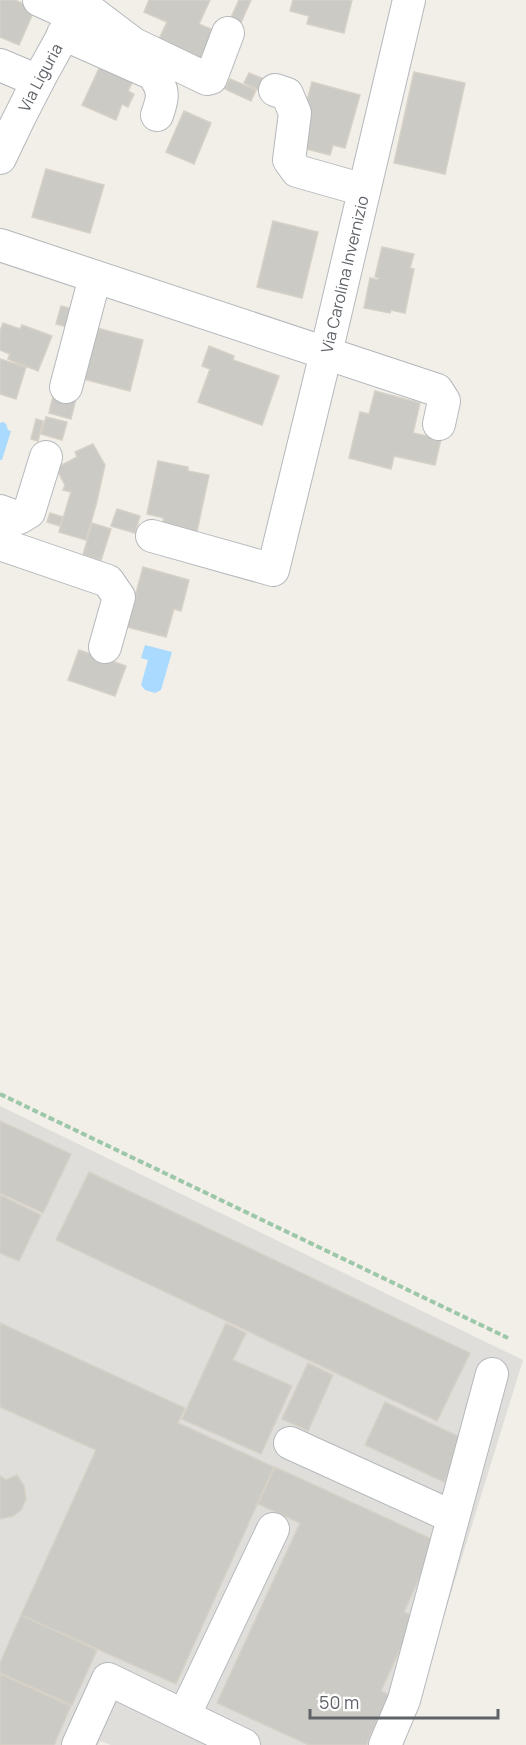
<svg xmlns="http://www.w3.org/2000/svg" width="526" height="1745" viewBox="0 0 526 1745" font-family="Manrope,sans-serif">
	<rect width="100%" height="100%" fill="#f1efe8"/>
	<path fill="#e0deda" d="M0 1106 523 1360 404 1745H111L100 1741 98 1745H0Z"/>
	<path fill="#aadaff" d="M3 422 6 424 8 430 11 431 2 460H0V423Z
		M145 645 172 652 161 690 155 693 145 690 141 685 148 660 141 658Z"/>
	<path fill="#cccac5" stroke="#d6d1c6" stroke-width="1.5" d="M0 0H15L35 9 19 45 0 37Z
		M149 0H210L199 24 222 34 204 72 159 39 167 22 144 12Z
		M239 0H251L239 27 229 22Z
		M293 0H352L344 33 307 24 309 16 290 11Z
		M102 62 135 77 128 91 134 94 128 107 122 104 116 120 82 105Z
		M414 72 465 83 445 174 394 163Z
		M249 73 264 79 259 90 244 83Z
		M230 79 256 90 251 101 225 89Z
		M312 82 360 95 345 148 333 145 330 155 295 146Z
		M184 111 211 123 194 164 166 152Z
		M46 169 104 185 90 233 32 217Z
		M273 221 318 232 302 298 257 287Z
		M382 247 414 254 410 268 414 269 405 313 391 310 390 313 364 308 370 278 378 280 379 278 375 277Z
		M61 306 76 310 71 328 56 324Z
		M3 323 20 329 22 325 52 336 38 371 8 359 10 354 0 350V331Z
		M93 327 143 340 130 391 79 378Z
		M209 346 234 356 233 360 279 376 262 425 198 402 210 369 202 366Z
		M0 359 26 367 16 399 0 394Z
		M375 391 420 403 413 433 441 439 435 465 394 456 391 469 349 458 360 412 369 414Z
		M54 392 76 398 71 419 49 413Z
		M46 417 67 422 62 440 41 434Z
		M36 419 43 421 38 441 31 439Z
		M93 444 105 465 96 505 86 540 59 532 71 492 63 490 65 485 56 468 77 457 75 452Z
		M158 461 188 467V471L209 475 196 536 161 529 164 518 147 514Z
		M117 509 140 516 135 533 111 526Z
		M50 513 63 517 60 526 47 522Z
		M92 523 111 529 101 560 83 555Z
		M143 567 189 580 181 611 174 609 166 637 127 627Z
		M79 650 126 666 115 696 68 680Z
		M0 1121 71 1154 43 1213 0 1193Z
		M89 1172 470 1353 437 1421 56 1240Z
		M0 1195 41 1215 19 1261 0 1253Z
		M0 1323 185 1408 178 1423 274 1467 176 1684 21 1615 96 1450 0 1407Z
		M226 1323 246 1333 233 1360 292 1386 261 1454 182 1419Z
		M308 1363 333 1375 308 1431 282 1419Z
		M385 1402 464 1439 444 1482 365 1445Z
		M275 1467 436 1541 404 1612 415 1617 381 1691 389 1695 366 1745H309L217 1703 300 1523 258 1504Z
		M17 1475 24 1486 26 1499 21 1510 13 1516 0 1519V1476L6 1480Z
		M21 1615 97 1650 72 1705 0 1673V1663Z
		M0 1674 71 1706 54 1745H0Z"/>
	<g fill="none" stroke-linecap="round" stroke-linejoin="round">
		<g stroke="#b5b8bc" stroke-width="34">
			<g id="minor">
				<path d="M39 0 74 16"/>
				<path d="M81 4 134 44 207 79 211 78 228 33"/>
				<path d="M63 34 153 74C164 90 164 96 157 115"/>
				<path d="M0 65 38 81"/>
				<path d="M275 90 287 94 295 113 289 160 297 171 364 190"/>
				<path id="s1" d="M0 158C25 104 53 51 84 0"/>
				<path d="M0 245 437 390 444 401 439 424"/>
				<path d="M66 387 95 277"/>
				<path d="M0 511 19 518 29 512 46 457"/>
				<path id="s2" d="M152 536 273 570 326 353 409 0"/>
				<path d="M0 544 108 581 119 597 105 647"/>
				<path d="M290 1443 453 1517"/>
				<path d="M184 1716 273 1529"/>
				<path d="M78 1745 108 1679 244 1745"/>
				<path d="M385 1745 404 1700 492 1374"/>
			</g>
		</g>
		<path stroke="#9cc7a9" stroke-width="4" stroke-dasharray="6 3" stroke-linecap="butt" d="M0 1094 508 1338"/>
		<use href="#minor" stroke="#fff" stroke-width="32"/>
	</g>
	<g text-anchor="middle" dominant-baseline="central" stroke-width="4.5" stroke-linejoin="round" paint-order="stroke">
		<g font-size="16" fill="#5f6368" stroke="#fff">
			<text stroke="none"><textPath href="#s1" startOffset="90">Via Liguria</textPath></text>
			<text stroke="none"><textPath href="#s2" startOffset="430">Via Carolina Invernizio</textPath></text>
		</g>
	</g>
	<path d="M310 1709v9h188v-9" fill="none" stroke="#5f6368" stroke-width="3"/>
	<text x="319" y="1709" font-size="18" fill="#5f6368" stroke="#ffffff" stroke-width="4.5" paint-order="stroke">50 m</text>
</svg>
